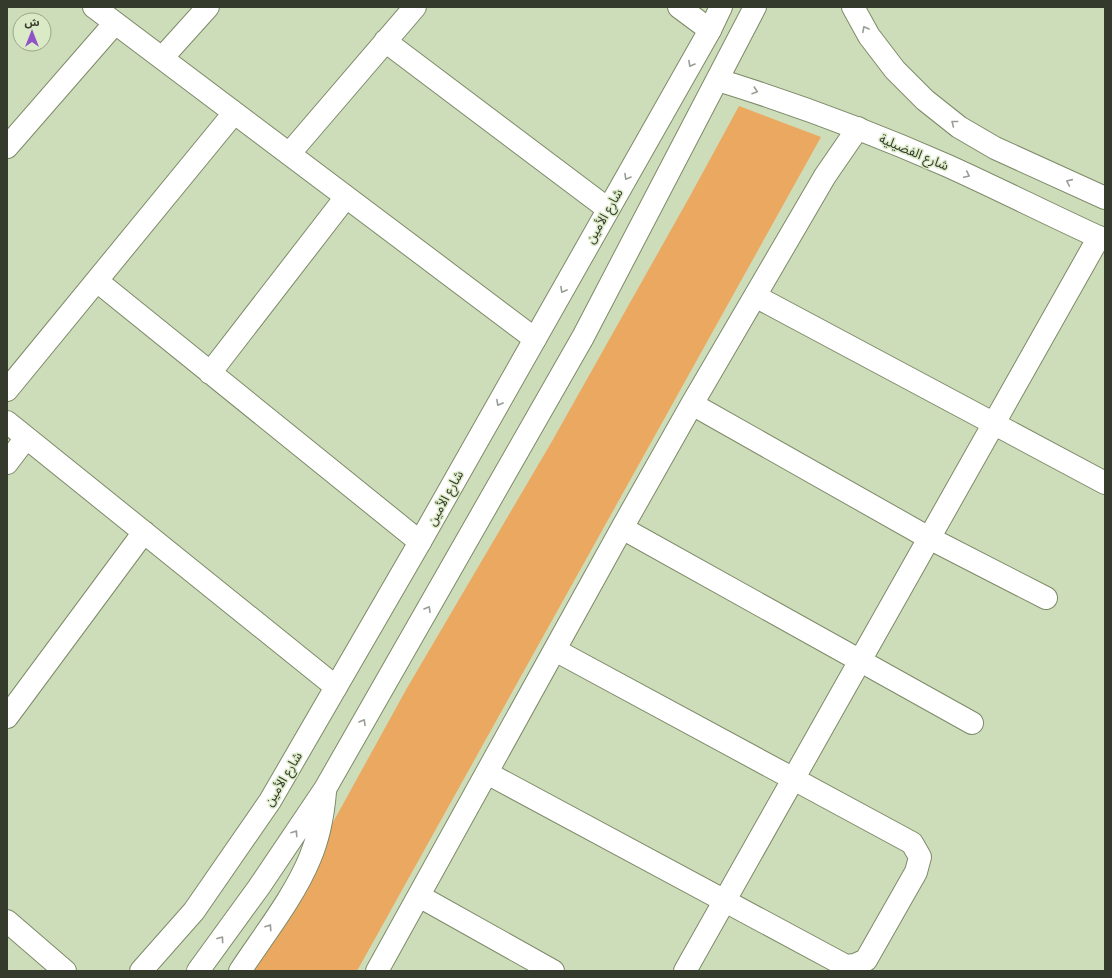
<svg xmlns="http://www.w3.org/2000/svg" width="1112" height="978" viewBox="0 0 1112 978" font-family="'Fira Sans','Noto Sans Arabic',sans-serif">
	<rect width="100%" height="100%" fill="#ceddb9"/>
	<path fill="#eba860" d="M739 106 821 137 357 971H251L407 688 551 443 690 196Z"/>
	<g fill="none" stroke-linecap="round" stroke-linejoin="round">
		<g stroke="#7d8a69" stroke-width="24">
			<path id="minor" d="M94 7 535 339
				M679 7 710 30
				M385 41 608 209
				M162 58 208 7
				M7 147 115 23
				M289 154 415 7
				M97 281 420 542
				M755 296 1105 483
				M210 373 346 197
				M7 390 234 113
				M692 404 929 538 1046 598
				M7 422 336 687
				M7 463 26 438
				M622 528 972 723
				M7 717 144 532
				M487 773 846 966 855 965 866 960 916 872 920 857 912 843 555 650
				M419 896 553 971
				M7 921 65 971
				M377 971 622 528 692 404 825 176 858 128
				M685 971 1099 237"/>
		</g>
		<g stroke="#7d8a69" stroke-width="24">
			<path id="tertiary" d="M853 7 869 36 895 70 925 100 959 127 995 148 1105 198
				M718 80C796 104 873 133 948 166 1001 190 1052 216 1105 240"/>
		</g>
		<g stroke="#7d8a69" stroke-width="24">
			<path id="primary" d="M141 971 194 911 270 801 420 542 710 30 721 7
				M198 971 259 887 325 789 583 337 755 7
				M240 971C263 936 294 897 310 858 319 837 323 815 325 792"/>
		</g>
		<use href="#minor" stroke="#fff" stroke-width="22"/>
		<use href="#tertiary" stroke="#fff" stroke-width="22"/>
		<use href="#primary" stroke="#fff" stroke-width="22"/>
	</g>
	<defs><path id="oneway-chevron" d="M-2-3.5L2.5 0L-2 3.5" fill="none" stroke-width="1.6" stroke-linecap="round" stroke-linejoin="round"/></defs>
	<g stroke="#9a9c96">
		<use href="#oneway-chevron" transform="translate(865 29) rotate(-119)"/>
		<use href="#oneway-chevron" transform="translate(691 64) rotate(120)"/>
		<use href="#oneway-chevron" transform="translate(755 91) rotate(18)"/>
		<use href="#oneway-chevron" transform="translate(954 123) rotate(-142)"/>
		<use href="#oneway-chevron" transform="translate(967 175) rotate(25)"/>
		<use href="#oneway-chevron" transform="translate(627 177) rotate(120)"/>
		<use href="#oneway-chevron" transform="translate(1069 182) rotate(-156)"/>
		<use href="#oneway-chevron" transform="translate(563 290) rotate(119)"/>
		<use href="#oneway-chevron" transform="translate(499 403) rotate(119)"/>
		<use href="#oneway-chevron" transform="translate(428 609) rotate(-60)"/>
		<use href="#oneway-chevron" transform="translate(363 722) rotate(-60)"/>
		<use href="#oneway-chevron" transform="translate(295 833) rotate(-56)"/>
		<use href="#oneway-chevron" transform="translate(269 927) rotate(-56)"/>
		<use href="#oneway-chevron" transform="translate(221 939) rotate(-54)"/>
	</g>
	<g text-anchor="middle" dominant-baseline="central" stroke-width="3" stroke-linejoin="round" paint-order="stroke">
		<g font-size="13" fill="#343a2c" stroke="#dbeac6">
			<text transform="translate(914 152) rotate(23)">شارع الفضيلية</text>
			<text transform="translate(604 216) rotate(-60)">شارع الأمين</text>
			<text transform="translate(445 498) rotate(-61)">شارع الأمين</text>
			<text transform="translate(283 779) rotate(-59)">شارع الأمين</text>
		</g>
	</g>
	<rect width="1112" height="978" fill="none" stroke="#343a2c" stroke-width="16"/>
	<g transform="translate(32 32)"><circle r="19" fill="#dbeac6" stroke="#98a488"/>
	<path d="M0-3L7 15L0 10L-7 15Z" fill="#9152c8"/>
	<text y="-6" font-size="11" font-weight="bold" text-anchor="middle" fill="#343a2c">ش</text>
	</g>
</svg>
